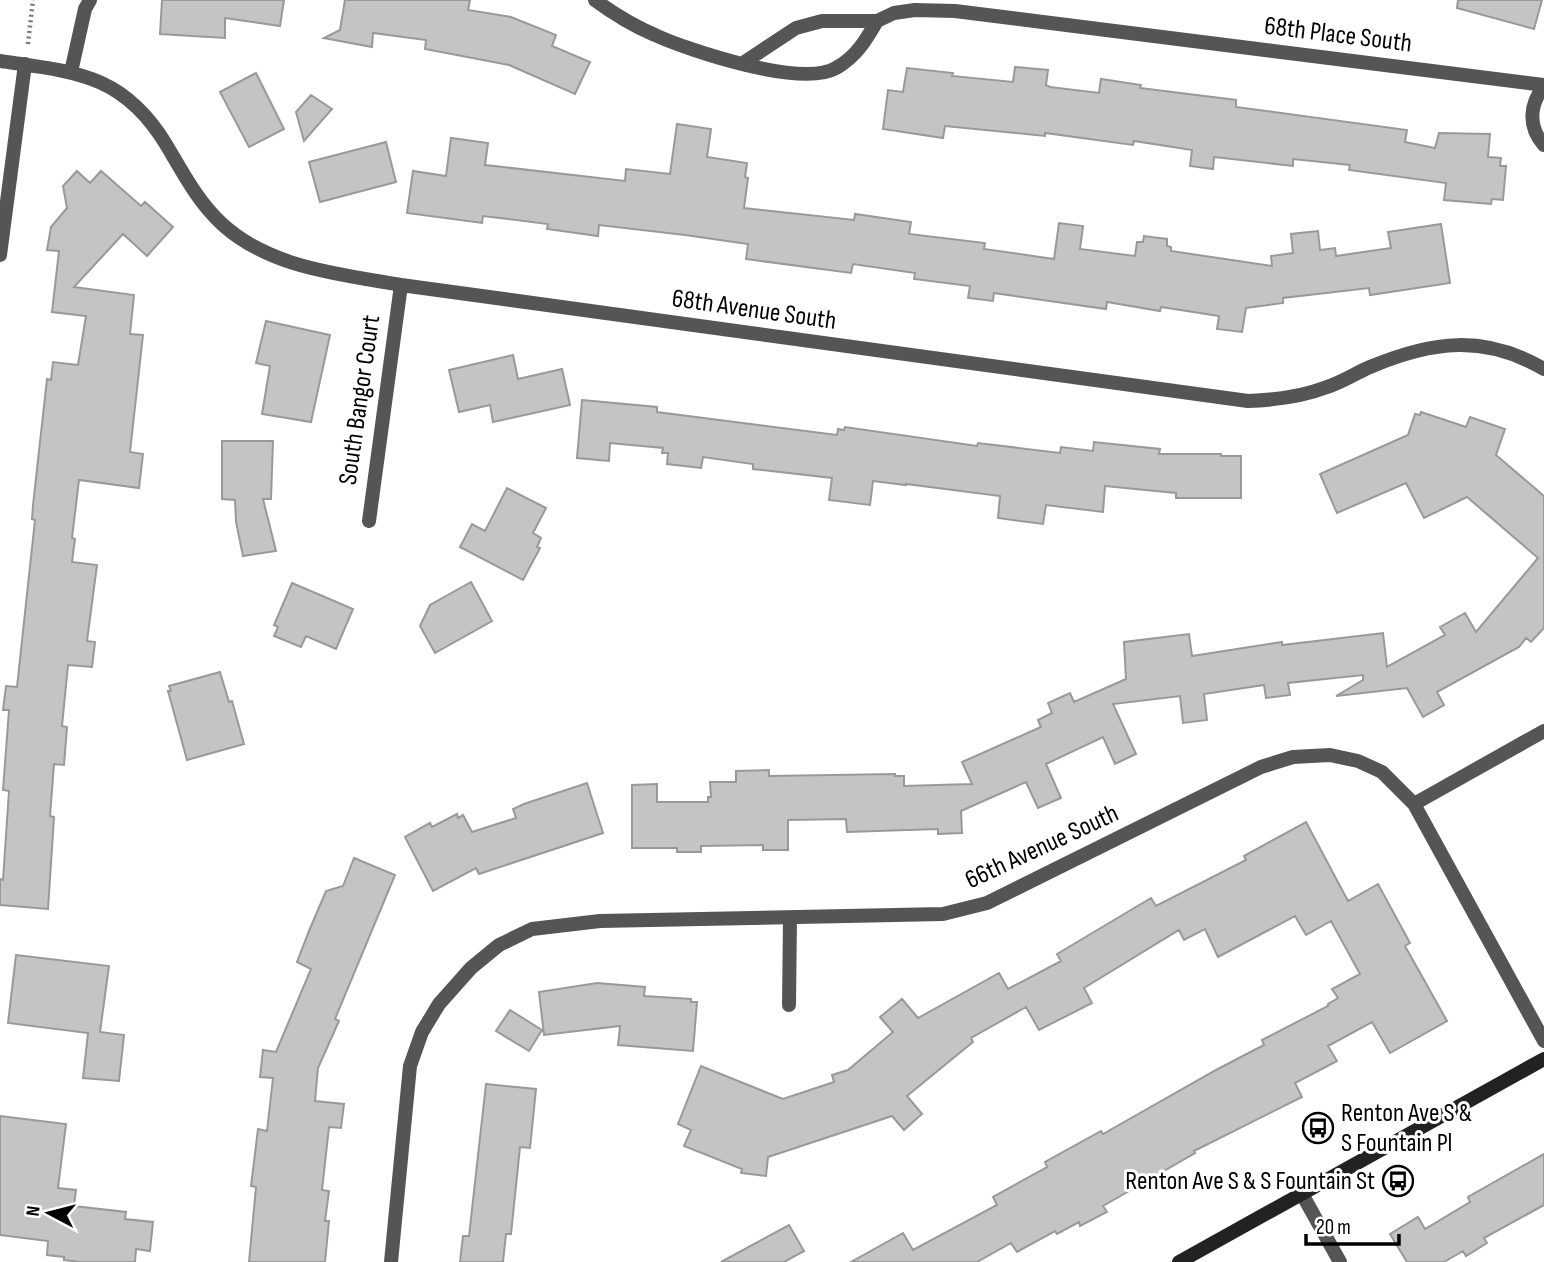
<svg xmlns="http://www.w3.org/2000/svg" width="1544" height="1262" viewBox="0 0 1544 1262" font-family="'Sofia Sans Condensed',sans-serif">
	<rect width="100%" height="100%" fill="#fff"/>
	<path fill="#c4c4c4" stroke="#999" stroke-width="2" d="M162 0H284L280 26 225 18V38L160 34Z
		M345 0H470L468 10 511 17 556 35 552 46 590 62 575 94 509 65 425 49 426 40 373 33 372 47 324 38 340 30Z
		M1458 0H1542L1534 29 1457 8Z
		M1015 67 1048 70 1046 85 1050 87 1099 93 1101 79 1141 85 1140 88 1236 100V107L1407 130 1405 142 1435 148 1439 133 1490 134 1488 157 1501 158 1500 166H1506L1503 200 1492 199 1491 204 1444 200 1446 183 1349 170 1350 165 1293 159V166L1214 157 1213 169 1190 166 1192 150 1134 141 1133 145 1045 133V136L945 126 943 138 883 129 888 90 903 92 907 68 953 73 952 76 1013 82Z
		M256 73 284 129 249 147 220 92Z
		M311 95 332 109 304 141 296 112Z
		M677 124 711 129 707 157 747 163 745 177 748 178 744 208 854 220 855 214 911 222 909 234 985 243 984 249 1054 259 1059 223 1083 226 1080 249 1135 256 1137 242H1143L1144 236 1167 239V246L1171 247V251L1272 266 1271 256 1293 253 1291 234 1318 231 1320 250 1335 248 1336 256 1391 248 1388 232 1441 224 1450 283 1370 295 1369 288 1283 298V303L1246 308 1242 332 1217 329 1219 316 1161 307 1160 311 1107 302 1106 309 994 293 993 301 968 298 970 286 914 279 915 273 853 264 851 273 746 259 748 244 685 235 599 225 598 236 547 229 548 224 483 216 482 223 407 213 413 171 446 176 451 138 488 143 485 165 625 181 626 169 670 174Z
		M386 142 396 182 320 202 309 162Z
		M77 171 90 183 101 171 141 206 145 202 173 227 147 256 123 234 74 287 134 295 130 334 143 335 130 452 143 454 139 488 79 480 72 538 75 539 72 562 97 565 87 641 95 642 92 667 68 665 62 726 67 727 64 765 54 764 50 816 54 817 48 909 0 905V879L3 880 9 791 3 790 9 710H3L6 686 17 687 35 520 32 519 33 505 47 379 51 380 53 362 78 365 86 316 52 312 59 251 47 250 51 227 67 208 63 186Z
		M266 321 330 335 311 422 262 414 270 366 256 363Z
		M513 355 518 379 562 369 570 405 493 422 490 405 459 412 449 370Z
		M582 400 657 407V412L837 435 838 429 844 430 845 427 977 446 978 443 1060 453 1061 447 1093 451 1094 442 1160 449 1159 454H1221V456H1241V498H1176V493L1105 486 1103 512 1046 505 1043 524 998 518 1000 496 906 484V485L873 481 870 505 829 500 832 478 753 469V464L703 457 701 468 667 464 668 453H662L663 448 610 443 609 461 577 458Z
		M1421 412 1466 427 1470 417 1505 429 1496 455 1544 496V628L1531 642 1526 638 1519 647 1437 692 1444 705 1423 717 1407 688 1336 696 1363 680V675L1288 683 1290 695 1266 698 1264 685 1204 694 1207 720 1183 723 1180 696 1113 704 1136 754 1115 764 1103 737 1046 764 1061 798 1038 808 1026 782 961 811 962 833 938 834V829L847 832 846 819 788 820V850H763V845L701 846V852H677V848H632V785L657 784V802H708V797H711L710 782H736V771L769 770V776L895 774V776H904V786L972 784 962 762 1041 727 1038 720 1052 713 1048 703 1070 693 1074 702 1126 679 1124 642 1189 634 1192 656 1282 642V645L1383 633 1387 667 1445 635 1440 627 1465 613 1476 632 1538 558 1467 497 1424 518 1406 483 1337 513 1320 474 1408 435 1415 414 1420 415Z
		M222 441H273L271 499H263L276 551 243 556 236 522 235 500 222 499Z
		M507 488 546 508 533 533 541 538 537 547 540 548 523 580 460 547 472 524 485 531Z
		M471 582 492 621 435 653 420 626 430 605Z
		M292 583 353 609 336 649 306 636 301 647 274 636 278 627 274 625Z
		M220 672 229 702 232 701 244 744 187 760 168 691H171L169 686Z
		M587 783 603 833 479 874 476 868 433 891 405 837 430 823 432 827 457 814 458 818 463 815 472 832 516 818 513 809 524 804Z
		M1306 822 1348 901 1378 884 1410 943 1405 946 1447 1021 1390 1053 1372 1022 1328 1046 1337 1061 1295 1083 1302 1097 1194 1151 1195 1153 1103 1206 1107 1212 1080 1226 1079 1222 1057 1234 1055 1231 1017 1252 1011 1243 977 1262H851L903 1233 913 1250 997 1205 993 1197 1047 1167 1045 1162 1101 1131 1103 1134 1216 1070 1264 1045 1262 1040 1328 1006V1004L1338 998 1332 989 1360 974 1331 921 1306 935 1295 916 1218 957 1205 929 1184 940 1179 930 1084 988 1092 1003 1039 1030 1026 1007 971 1038 973 1042 907 1096 922 1114 904 1130 892 1116 768 1157 766 1176 741 1173 742 1169 684 1146 691 1130 678 1124 701 1066 783 1099 834 1082 832 1075 848 1070 893 1032 880 1017 902 999 918 1018 999 973 1008 989 1061 961 1057 954 1151 898 1156 906 1246 860 1244 856Z
		M354 858 395 875 335 1019 339 1021 318 1068 315 1101 344 1104 341 1128 329 1127 322 1190 329 1191 325 1221H329L325 1262H249L256 1187 251 1186 258 1129 267 1131 273 1078 260 1077 263 1050 276 1052 311 969 297 962 309 931 326 891 343 886Z
		M16 955 109 966 100 1032 124 1035 119 1081 83 1078 88 1033 8 1023Z
		M597 983 645 987 644 996 691 999V1002H697L693 1051 618 1045 620 1026 544 1035 539 992Z
		M510 1010 542 1030 529 1051 496 1031Z
		M486 1084 536 1089 530 1148 520 1147 511 1234H506L503 1262H460L463 1236H469Z
		M0 1116 66 1124 58 1188 76 1190 74 1206 126 1212 125 1219 153 1222 150 1251 136 1249 135 1262H79L64 1260V1257L47 1255 48 1241 0 1235Z
		M1544 1154V1205L1484 1238 1487 1243 1466 1256 1463 1251 1444 1262H1407L1390 1234 1418 1217 1425 1229 1470 1202 1468 1197Z
		M789 1225 804 1251 784 1262H721Z"/>
	<g fill="none" stroke-linecap="round" stroke-linejoin="round">
		<path stroke="#777" stroke-width="4.5" stroke-dasharray="2 3.5" stroke-linecap="butt" d="M28 44 33 0"/>
		<path stroke="#555" stroke-width="14" d="M789 1005 790 918"/>
		<path stroke="#555" stroke-width="14" d="M595 0C614 14 634 26 655 35 690 51 802 88 836 68 856 57 866 40 877 21
			M0 61C76 72 124 74 167 146 183 173 198 202 222 224 270 268 339 274 401 285L1248 401C1276 400 1301 397 1327 387 1342 382 1356 373 1370 367 1432 341 1484 334 1544 369
			M743 63 796 28 822 21H877L894 13 915 10 955 11 1544 85
			M71 72 85 9 90 0
			M1544 86C1529 105 1528 127 1544 145
			M0 255 25 64
			M369 521 401 285
			M1414 804 1544 731
			M1302 1194 1340 1262
			M391 1262 410 1066 422 1032 439 1004 471 968 499 945 532 929 600 921 943 914 987 903 1261 767 1293 757 1330 755 1358 761 1382 772 1414 804 1544 1041"/>
		<path stroke="#222" stroke-width="14" d="M1179 1262 1544 1059"/>
	</g>
	<defs>
		<g id="bus-ring" transform="scale(1.575)"><circle r="9.5" fill="#fff" stroke="#000" stroke-width="1.5"/><path d="M-5-6H5V4H4V6H2V4H-2V6H-4V4H-5ZM-3.5-4V0h7V-4ZM-3.5 1.2v1.5H-2V1.2ZM2 1.2v1.5H3.5V1.2Z" fill="#000"/></g>
	</defs>
	<g fill-rule="evenodd">
		<use href="#bus-ring" x="1318" y="1128"/>
		<use href="#bus-ring" x="1398" y="1181"/>
	</g>
	<g text-anchor="middle" dominant-baseline="central" stroke-width="6" stroke-linejoin="round" paint-order="stroke">
		<g font-size="26" fill="#000" stroke="#fff">
			<text transform="translate(1338 35) rotate(7)">68th Place South</text>
			<text transform="translate(754 310) rotate(8)">68th Avenue South</text>
			<text transform="translate(360 400) rotate(-82)">South Bangor Court</text>
			<text transform="translate(1042 847) rotate(-25)">66th Avenue South</text>
		</g>
		<g font-size="26" fill="#000" stroke="#fff" text-anchor="start">
			<text x="1341" y="1113">Renton Ave S &amp;<tspan x="1341" dy="30">S Fountain Pl</tspan></text>
			<text x="1375" y="1181" text-anchor="end">Renton Ave S &amp; S Fountain St</text>
		</g>
	</g>
	<g transform="translate(49 1213) rotate(277)" stroke="#ffffff" stroke-width="5" paint-order="stroke">
	<path d="M0-5L12 26L0 18L-12 26Z" fill="#000000"/>
	<text y="-10" font-size="19" font-weight="bold" text-anchor="middle" fill="#000000">N</text>
	</g>
	<path d="M1306 1234v10h93v-10" fill="none" stroke="#000000" stroke-width="3.5"/>
	<text x="1316" y="1234" font-size="21" fill="#000000" stroke="#ffffff" stroke-width="5" paint-order="stroke">20 m</text>
</svg>
